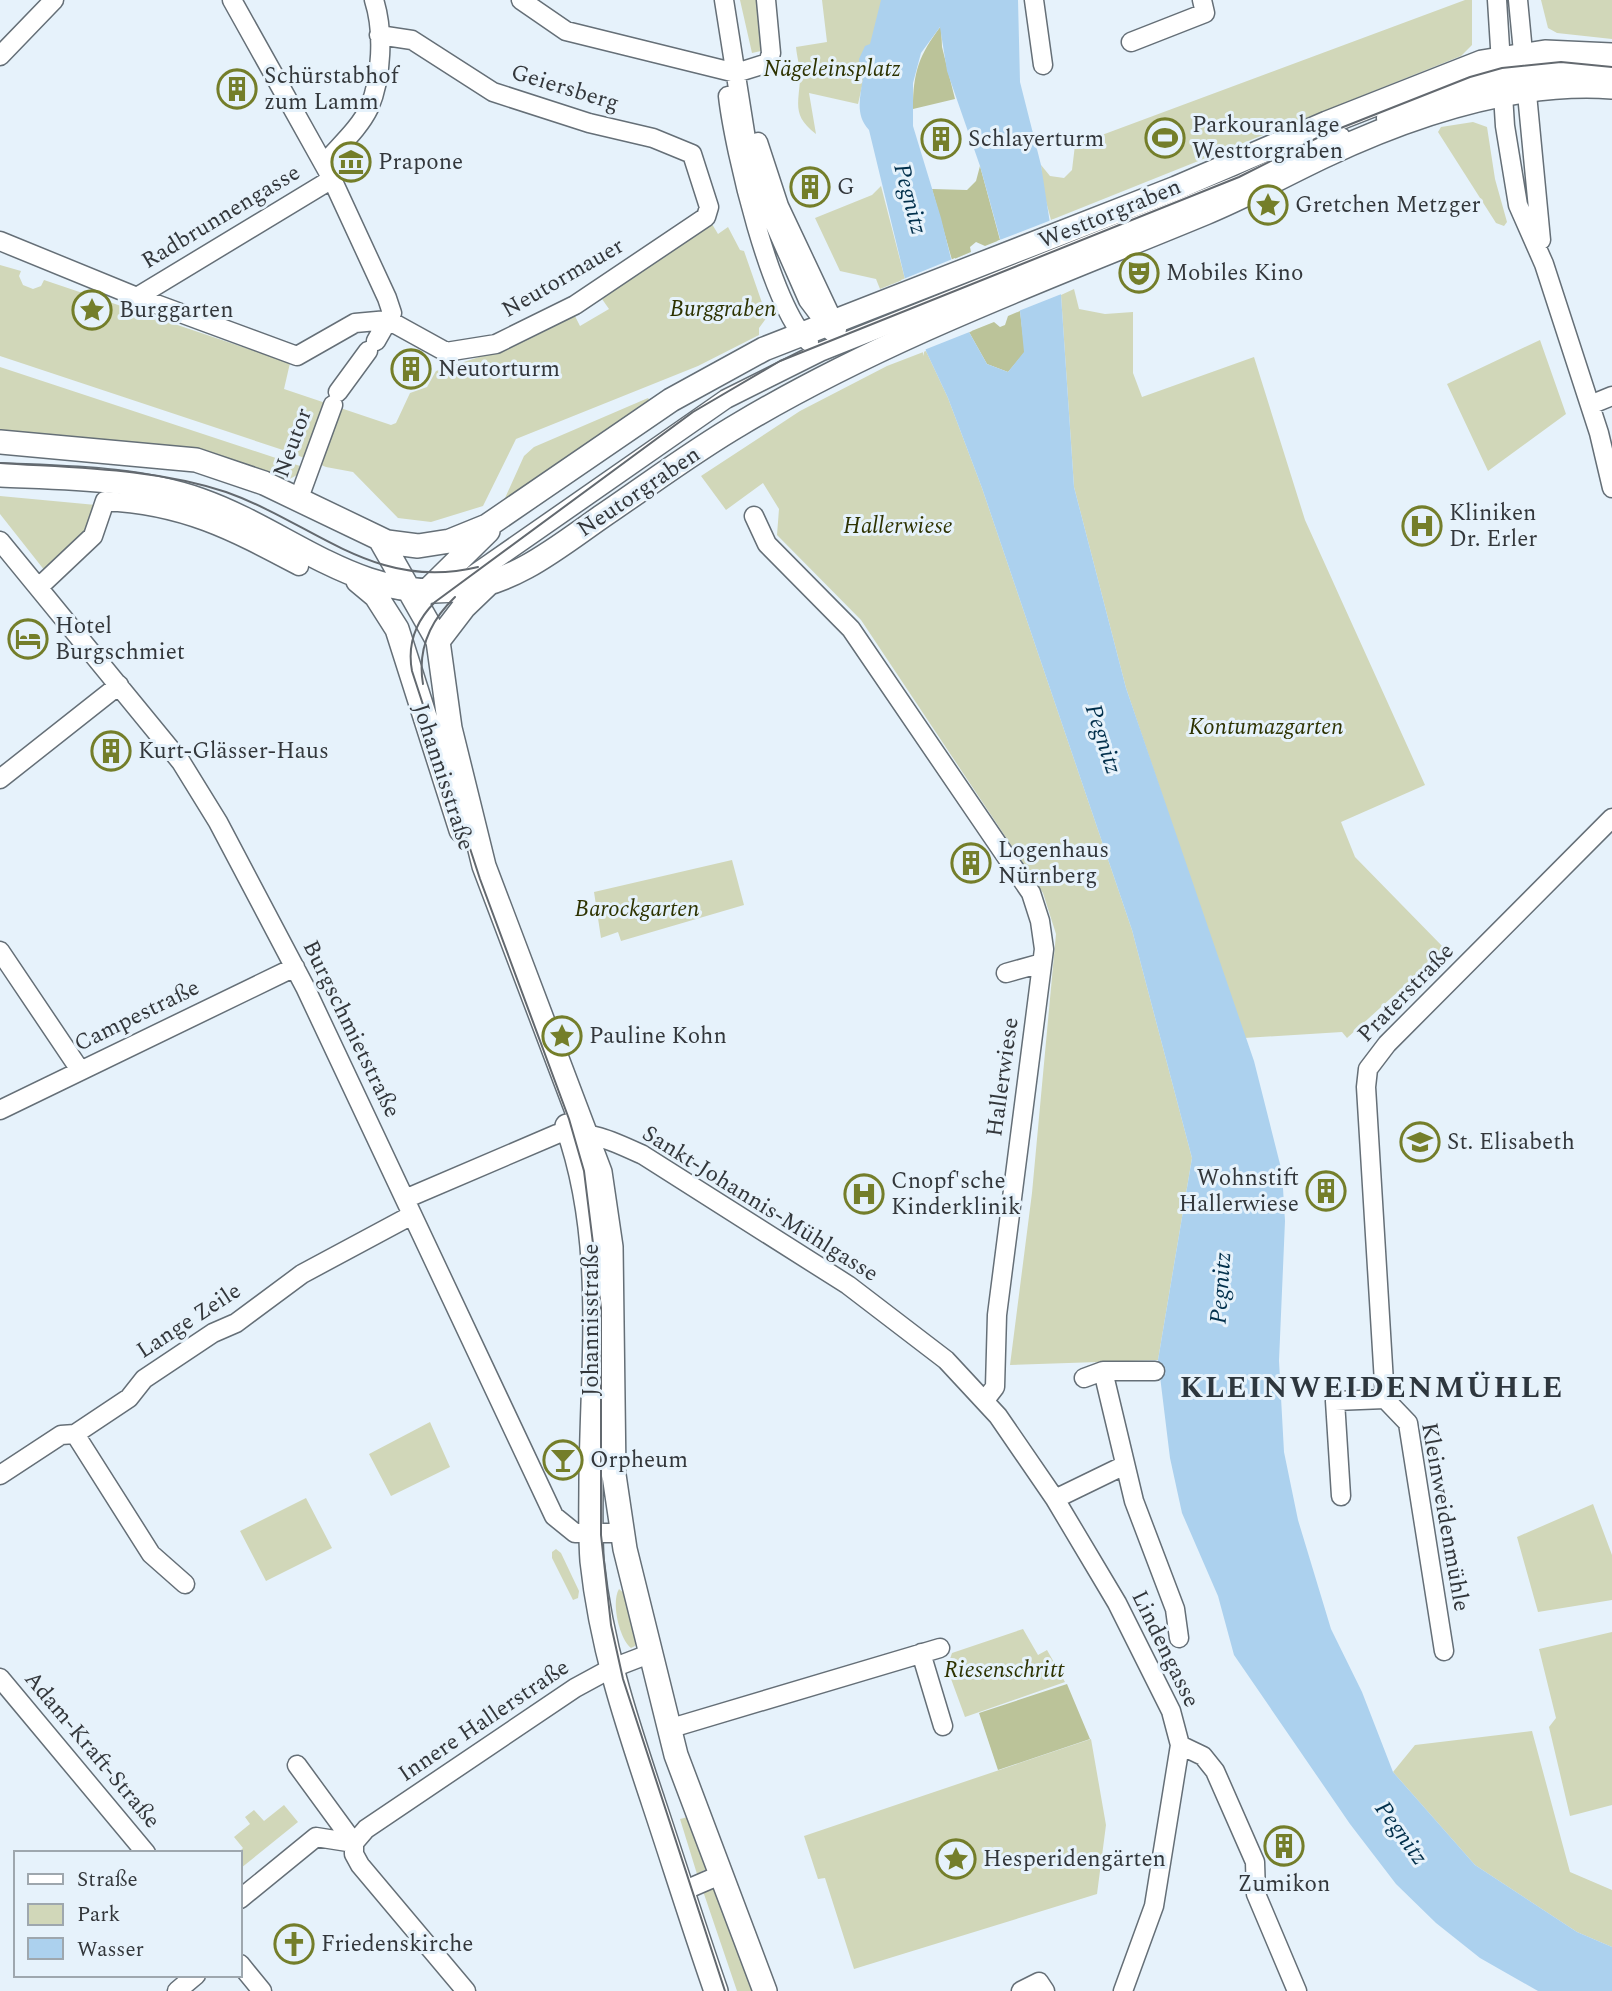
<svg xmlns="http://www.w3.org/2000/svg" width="1612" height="1991" viewBox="0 0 1612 1991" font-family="Spectral,serif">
	<rect width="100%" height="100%" fill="#e6f2fb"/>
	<path fill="#d1d7b9" d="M740 0H759L761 51 752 53Z
		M822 0H881V4L858 104 809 93 816 134C793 116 798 106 800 80 801 70 797 58 796 47L827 42Z
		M1465 0H1472V45L1461 56 1051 220 1043 190 1041 165 1050 176 1064 178 1072 170 1075 145Z
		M1541 0H1612V39L1557 33 1548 28Z
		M1473 122 1487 127 1495 179 1507 222 1504 226 1496 223 1438 132 1441 127Z
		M881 186 905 279 880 289 876 279 840 271 815 218 872 195Z
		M712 224 718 234 728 227 740 250 744 251 767 317 759 328V335L698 366 516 439 483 506 431 522 398 518 353 472 326 467 292 453 0 356V265L21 271 19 276 23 285 33 289 41 286 44 280 290 363 284 389 391 425 396 423 410 393 427 387 436 371 516 345 575 316 580 326 609 309 602 299Z
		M1074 289 1079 309 1105 314 1133 312V373L1142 397 1254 357 1305 520 1425 785 1341 822 1355 857 1445 949 1347 1038 1342 1032 1244 1038 1126 688 1074 487 1061 295Z
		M1540 340 1566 414 1488 471 1447 384Z
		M926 351 948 398 982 488 1132 930 1192 1158 1158 1360 1010 1365 1032 1193 1056 934 1043 893 861 620 777 535 779 509 763 483 726 510 701 476 800 411 887 366Z
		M0 367 300 466 297 475 286 481 0 434Z
		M648 398 652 404 501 507 524 456 534 447Z
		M0 496 96 505 91 533 45 571 0 514Z
		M732 860 744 905 621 941 618 932 601 938 594 892Z
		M430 1422 450 1467 391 1496 369 1454Z
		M306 1498 332 1548 266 1581 240 1531Z
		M1593 1504 1612 1555V1600L1538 1612 1517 1537Z
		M556 1549 561 1553 579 1591 578 1598 573 1600 552 1558V1552Z
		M619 1589 625 1594 638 1637 635 1646 631 1648C619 1638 611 1602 619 1589Z
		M1023 1629 1038 1655 1047 1650 1065 1682 965 1717 947 1668 952 1653Z
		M1612 1632V1805L1570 1816 1549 1727 1556 1718 1539 1649Z
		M1532 1731 1570 1872 1612 1890V1947L1577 1932 1475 1865 1393 1772 1415 1745Z
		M1091 1739 1106 1825 1097 1894 854 1969 825 1878 818 1879 804 1836Z
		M284 1805 298 1822 241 1868 238 1853 243 1848 234 1837 250 1824 245 1817 254 1810 264 1821Z
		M688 1817 712 1866 697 1874 680 1819Z
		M720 1885 762 1991H737L703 1891Z"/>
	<path fill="#bbc399" d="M941 26 942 47 955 99 913 109C913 72 919 55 941 26Z
		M980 166 1000 240 985 246 976 242 970 247 971 252 952 260 932 189 967 190 976 181Z
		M1020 311 1025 352 1008 372 987 364 969 332 994 322 1000 327 1005 325 1008 316Z
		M1067 1684 1090 1739 998 1770 979 1713Z"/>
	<path fill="#acd1ee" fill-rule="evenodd" d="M881 0H1018L1020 82 1041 165 1061 295 1074 487 1126 688 1254 1061 1282 1172 1285 1221 1279 1361 1284 1452 1298 1520 1331 1629 1362 1692 1393 1772 1475 1865 1577 1932 1612 1947V1991H1538L1480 1958 1436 1923 1396 1884 1350 1824 1234 1655 1218 1596 1182 1513 1170 1458 1158 1360 1192 1158 1132 930 982 488 948 398 926 351 905 279 869 130C855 115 860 98 863 78L860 75 859 59 865 46 870 44ZM940 27 947 71 980 166 1020 311 1024 352 1008 372 987 364 969 332 941 218 913 126V83L921 53Z"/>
	<path fill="#e6f2fb" d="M1054 219 1064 293 1016 312 997 241Z
		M955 258 972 331 924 350V356L901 280Z"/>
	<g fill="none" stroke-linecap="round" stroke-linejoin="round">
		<g stroke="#656f77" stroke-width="21">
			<path id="minor" d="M232 0 332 179 387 298 392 313 376 341
				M521 0 566 31 736 73 768 63 771 53 766 0
				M724 0 747 145 764 200 808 300 832 332
				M1034 0 1043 65
				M1497 0 1505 126 1518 205 1544 264 1599 433 1612 488
				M1518 0 1541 240
				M1131 42 1205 13 1202 0
				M0 56 54 0
				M728 96C734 149 771 308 809 342
				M1386 118C1469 84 1520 63 1612 74
				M758 142 779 206 837 329
				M324 164C338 147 359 129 369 108 382 78 384 31 374 0
				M0 241 137 297 297 356 355 323 388 320 446 352 496 344 575 305 706 217 709 207 692 154 653 138 589 123 493 92 412 40 379 35
				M137 297 332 179
				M338 392 368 351
				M1590 405 1612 396
				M299 498 333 405
				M754 516 767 544 851 629 1031 893 1040 921 1044 949 997 1315 995 1387 985 1400
				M0 541 181 762 218 822 305 987 554 1516 575 1533H621
				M39 587 93 536 105 501C184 505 231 530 299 566
				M456 587 726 399 820 352 1243 183 1341 137
				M0 779 119 685
				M0 951 80 1070
				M1006 973 1042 963
				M0 1110 295 967
				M405 1199 557 1134C587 1128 617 1143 643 1155L848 1285 946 1360 998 1416 1055 1499 1117 1603 1171 1711 1180 1745 1154 1906 1123 1991
				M1103 1371 1134 1501 1175 1609 1179 1638
				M1084 1378 1103 1371H1155
				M1385 1399 1408 1423 1444 1651
				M75 1434 151 1554 185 1584
				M0 1475 61 1435 75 1434 129 1398 144 1379 213 1333 236 1323 302 1274 412 1215
				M1341 1496 1335 1401 1385 1399 1366 1087 1368 1069 1387 1044 1612 818
				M1055 1499 1125 1465
				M921 1653 943 1726
				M0 1678 146 1853
				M668 1729 940 1648
				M1180 1745 1203 1756 1215 1771 1255 1862 1256 1894 1297 1991
				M297 1765 354 1843
				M354 1843 366 1829 575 1688 610 1669 649 1654
				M354 1843V1854L360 1865 466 1991
				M683 1891 720 1875
				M240 1899 316 1837 354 1843
				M240 1964 262 1991
				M177 1991 196 1975
				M1021 1991 1039 1982 1045 1991"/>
		</g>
		<g stroke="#656f77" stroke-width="26">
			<path id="major" d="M0 442 196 460 264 483 387 542 418 546 450 541 487 526 671 400 764 349 1176 188 1327 123 1482 62 1545 52 1612 55
				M0 475C66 478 138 478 200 500 291 532 359 604 462 589 516 582 558 547 601 517 647 486 692 452 740 424 886 337 1048 278 1205 213 1246 196 1284 175 1324 156 1411 115 1515 80 1612 87
				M380 539 438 641 450 728 484 866 600 1172 611 1247 614 1475 625 1549 676 1755 765 1991
				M358 581 376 596 397 629 461 830
				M423 595 488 531
				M438 641 464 607 489 583
				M567 1126C608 1241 592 1362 591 1481 591 1508 590 1534 592 1561 601 1646 626 1720 653 1801 674 1864 694 1928 716 1991"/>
		</g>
		<use href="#minor" stroke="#fff" stroke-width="18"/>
		<use href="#major" stroke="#fff" stroke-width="23"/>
		<path stroke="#63696f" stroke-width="2" d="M0 463C75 468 153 468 226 492 316 524 375 592 478 567
			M423 684C417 649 430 621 455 597
			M725 1991 623 1679 611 1625 601 1535V1308L584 1171 569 1119 480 879 412 671C407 644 415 622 435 602L693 412 780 361 1239 177 1323 135 1470 77 1502 68 1561 62 1612 67"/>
	</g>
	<defs>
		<g id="building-ring" transform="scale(2.0125)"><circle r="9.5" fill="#e6f2fb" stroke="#747e2a" stroke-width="1.5"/><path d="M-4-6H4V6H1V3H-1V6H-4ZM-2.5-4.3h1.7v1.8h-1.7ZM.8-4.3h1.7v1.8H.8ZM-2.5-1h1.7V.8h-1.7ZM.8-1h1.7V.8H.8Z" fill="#747e2a"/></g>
		<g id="stadium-ring" transform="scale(2.0125)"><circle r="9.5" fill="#e6f2fb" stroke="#747e2a" stroke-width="1.5"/><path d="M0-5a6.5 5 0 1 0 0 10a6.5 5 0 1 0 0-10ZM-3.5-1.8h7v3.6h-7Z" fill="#747e2a"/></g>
		<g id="museum-ring" transform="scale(2.0125)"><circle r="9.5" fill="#e6f2fb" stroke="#747e2a" stroke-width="1.5"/><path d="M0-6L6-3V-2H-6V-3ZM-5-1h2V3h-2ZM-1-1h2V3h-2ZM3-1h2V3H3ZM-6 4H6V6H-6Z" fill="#747e2a"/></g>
		<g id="sight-ring" transform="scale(2.0125)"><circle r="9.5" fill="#e6f2fb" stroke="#747e2a" stroke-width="1.5"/><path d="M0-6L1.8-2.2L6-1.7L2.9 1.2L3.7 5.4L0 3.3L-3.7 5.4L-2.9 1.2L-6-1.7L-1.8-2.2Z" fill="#747e2a"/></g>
		<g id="theatre-ring" transform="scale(2.0125)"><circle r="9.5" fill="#e6f2fb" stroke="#747e2a" stroke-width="1.5"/><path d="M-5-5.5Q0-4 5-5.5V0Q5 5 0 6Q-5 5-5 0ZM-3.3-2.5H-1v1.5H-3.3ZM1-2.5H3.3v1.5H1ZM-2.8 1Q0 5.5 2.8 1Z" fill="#747e2a"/></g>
		<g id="hospital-ring" transform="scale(2.0125)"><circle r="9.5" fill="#e6f2fb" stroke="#747e2a" stroke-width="1.5"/><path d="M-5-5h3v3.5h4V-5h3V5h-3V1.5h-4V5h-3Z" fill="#747e2a"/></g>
		<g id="hotel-ring" transform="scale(2.0125)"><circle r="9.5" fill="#e6f2fb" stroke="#747e2a" stroke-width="1.5"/><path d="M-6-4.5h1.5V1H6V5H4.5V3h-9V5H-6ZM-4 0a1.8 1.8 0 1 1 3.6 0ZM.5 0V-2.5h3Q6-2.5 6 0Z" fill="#747e2a"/></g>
		<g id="school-ring" transform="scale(2.0125)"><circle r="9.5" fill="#e6f2fb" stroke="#747e2a" stroke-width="1.5"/><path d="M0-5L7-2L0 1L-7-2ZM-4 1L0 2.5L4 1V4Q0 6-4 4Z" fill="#747e2a"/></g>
		<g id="bar-ring" transform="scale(2.0125)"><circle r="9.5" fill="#e6f2fb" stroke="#747e2a" stroke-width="1.5"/><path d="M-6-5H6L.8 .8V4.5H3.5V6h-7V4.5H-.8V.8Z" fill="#747e2a"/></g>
		<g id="church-ring" transform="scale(2.0125)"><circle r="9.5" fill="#e6f2fb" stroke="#747e2a" stroke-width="1.5"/><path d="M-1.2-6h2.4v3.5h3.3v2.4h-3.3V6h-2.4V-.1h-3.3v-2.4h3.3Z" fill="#747e2a"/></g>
	</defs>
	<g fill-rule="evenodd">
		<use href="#building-ring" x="237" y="89"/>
		<use href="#stadium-ring" x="1165" y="138"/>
		<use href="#building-ring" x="941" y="139"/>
		<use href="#museum-ring" x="351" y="162"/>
		<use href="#building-ring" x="810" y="187"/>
		<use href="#sight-ring" x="1268" y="205"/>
		<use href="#theatre-ring" x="1139" y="273"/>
		<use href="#sight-ring" x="92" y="310"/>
		<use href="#building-ring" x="411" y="369"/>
		<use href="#hospital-ring" x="1422" y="526"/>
		<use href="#hotel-ring" x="28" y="639"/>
		<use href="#building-ring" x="111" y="751"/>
		<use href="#building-ring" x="971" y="863"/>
		<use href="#sight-ring" x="562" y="1036"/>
		<use href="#school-ring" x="1420" y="1142"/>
		<use href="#building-ring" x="1326" y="1191"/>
		<use href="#hospital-ring" x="864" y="1194"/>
		<use href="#bar-ring" x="563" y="1460"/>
		<use href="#building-ring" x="1284" y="1846"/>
		<use href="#sight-ring" x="956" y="1859"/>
		<use href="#church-ring" x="294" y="1944"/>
	</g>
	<g text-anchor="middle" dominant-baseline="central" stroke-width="6" stroke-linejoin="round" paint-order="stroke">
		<g font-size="23" font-style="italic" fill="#2d3200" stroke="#e6f2fb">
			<text x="832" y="69">Nägeleinsplatz</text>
			<text x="723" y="309">Burggraben</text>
			<text x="898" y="526">Hallerwiese</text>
			<text x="1266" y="727">Kontumazgarten</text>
			<text x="637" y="909">Barockgarten</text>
			<text x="1004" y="1670">Riesenschritt</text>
		</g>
		<g font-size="23" fill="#33373b" stroke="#e6f2fb" text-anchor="start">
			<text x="264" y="76">Schürstabhof<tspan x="264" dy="26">zum Lamm</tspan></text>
			<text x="1192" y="125">Parkouranlage<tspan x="1192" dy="26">Westtorgraben</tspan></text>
			<text x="968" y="139">Schlayerturm</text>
			<text x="378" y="162">Prapone</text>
			<text x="837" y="187">G</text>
			<text x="1295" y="205">Gretchen Metzger</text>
			<text x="1166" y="273">Mobiles Kino</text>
			<text x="119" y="310">Burggarten</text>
			<text x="438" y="369">Neutorturm</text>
			<text x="1449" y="513">Kliniken<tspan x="1449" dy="26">Dr. Erler</tspan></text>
			<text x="55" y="626">Hotel<tspan x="55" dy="26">Burgschmiet</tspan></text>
			<text x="138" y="751">Kurt-Glässer-Haus</text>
			<text x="998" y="850">Logenhaus<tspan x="998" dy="26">Nürnberg</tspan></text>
			<text x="589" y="1036">Pauline Kohn</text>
			<text x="1447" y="1142">St. Elisabeth</text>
			<text x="1299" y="1178" text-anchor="end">Wohnstift<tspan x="1299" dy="26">Hallerwiese</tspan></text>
			<text x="891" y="1181">Cnopf'sche<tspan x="891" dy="26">Kinderklinik</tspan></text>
			<text x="590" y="1460">Orpheum</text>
			<text x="983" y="1859">Hesperidengärten</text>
			<text x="1284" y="1884" text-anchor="middle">Zumikon</text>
			<text x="321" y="1944">Friedenskirche</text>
		</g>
		<g font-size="23" fill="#33373b" stroke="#e6f2fb">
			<text transform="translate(565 88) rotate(17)">Geiersberg</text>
			<text transform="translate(1110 214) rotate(-22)">Westtorgraben</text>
			<text transform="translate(221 217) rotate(-31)">Radbrunnengasse</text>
			<text transform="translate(563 278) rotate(-30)">Neutormauer</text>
			<text transform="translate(293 443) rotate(-70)">Neutor</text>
			<text transform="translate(639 492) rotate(-34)">Neutorgraben</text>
			<text transform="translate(443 777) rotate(72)">Johannisstraße</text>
			<text transform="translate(1406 993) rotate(-46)">Praterstraße</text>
			<text transform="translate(137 1016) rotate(-26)">Campestraße</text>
			<text transform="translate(351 1029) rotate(64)">Burgschmietstraße</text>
			<text transform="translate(1003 1077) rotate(-82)">Hallerwiese</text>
			<text transform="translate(760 1204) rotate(32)">Sankt-Johannis-Mühlgasse</text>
			<text transform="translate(591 1320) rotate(-90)">Johannisstraße</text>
			<text transform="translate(189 1321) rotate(-33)">Lange Zeile</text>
			<text transform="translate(1445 1517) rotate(80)">Kleinweidenmühle</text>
			<text transform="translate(1165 1649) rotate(64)">Lindengasse</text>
			<text transform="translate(484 1721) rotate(-34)">Innere Hallerstraße</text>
			<text transform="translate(92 1750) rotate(50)">Adam-Kraft-Straße</text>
		</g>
		<g font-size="24" font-style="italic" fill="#02304c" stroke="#e6f2fb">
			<text transform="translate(910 199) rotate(75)">Pegnitz</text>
			<text transform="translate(1103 739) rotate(72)">Pegnitz</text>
			<text transform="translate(1221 1288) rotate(-86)">Pegnitz</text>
			<text transform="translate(1401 1833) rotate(54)">Pegnitz</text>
		</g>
		<g font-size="30" font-weight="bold" letter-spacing="2" fill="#2e373e" stroke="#e6f2fb">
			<text x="1372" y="1388">KLEINWEIDENMÜHLE</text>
		</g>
	</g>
	<rect x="14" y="1851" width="228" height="126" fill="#e6f2fb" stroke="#9ea7ae" stroke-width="2"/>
	<rect x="28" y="1874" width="35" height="10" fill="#ffffff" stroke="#9ea7ae" stroke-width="2"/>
	<text x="77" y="1886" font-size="21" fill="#33373b">Straße</text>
	<rect x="28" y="1904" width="35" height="21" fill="#d1d7b9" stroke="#9ea7ae" stroke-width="2"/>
	<text x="77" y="1921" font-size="21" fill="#33373b">Park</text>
	<rect x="28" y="1938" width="35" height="21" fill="#acd1ee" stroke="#9ea7ae" stroke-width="2"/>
	<text x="77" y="1956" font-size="21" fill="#33373b">Wasser</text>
</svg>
